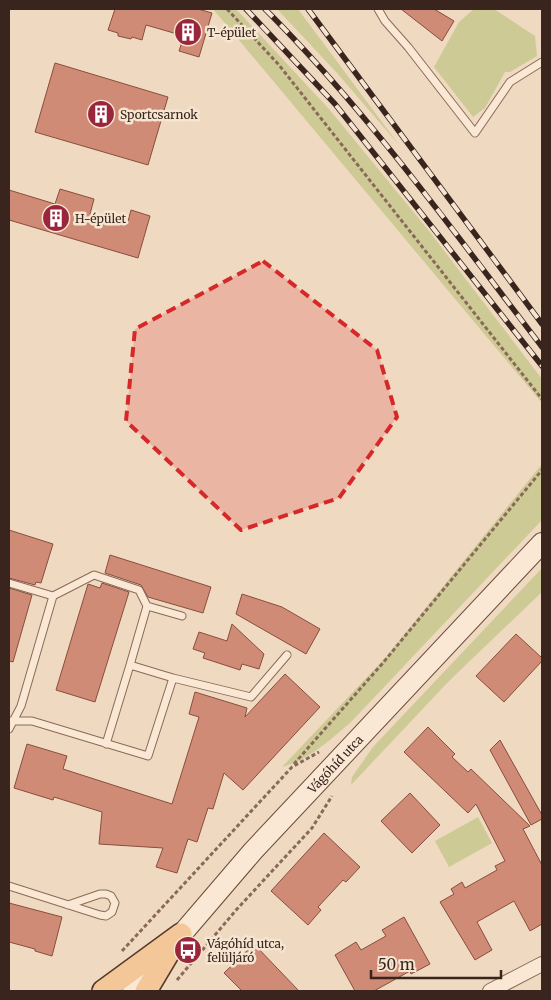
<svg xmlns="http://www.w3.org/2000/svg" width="551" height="1000" viewBox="0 0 551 1000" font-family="Merriweather,serif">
	<rect width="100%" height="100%" fill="#efd9c1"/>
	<path fill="#ceca95" d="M213 9H236L329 109 429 231 542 379V403Z
		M277 9H298L399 145 337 73Z
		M474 9H494L535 36 537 56 510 72H505L485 108 473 117 434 67 459 22Z
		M542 464V520L351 722C330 740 310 759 282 767L386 657Z
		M542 568V592L449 681 351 785 352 777 373 747Z
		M478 817 492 843 449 867 435 841Z"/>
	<path fill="#cf8b76" stroke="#894e3d" d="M115 9H198L212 13 199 57 179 51 184 36 146 25 142 40 132 37 131 39 118 36V33L108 30Z
		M401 9H434L454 21 442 41Z
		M55 63 168 97 148 165 35 132Z
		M60 189 94 199 90 214 127 225 131 210 150 216 138 258 9 220V190L55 204Z
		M9 530 53 544 41 583 36 582 35 585 9 578Z
		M110 555 211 587 203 613 148 597 141 585 105 573Z
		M102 583 129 592 95 702 56 690 88 584 100 588Z
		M9 588 32 595 13 662 9 661Z
		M242 594 282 607 320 629 306 654 236 614Z
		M232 624 264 654 259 669 242 664 240 670 203 658 205 653 193 649 199 632 227 641Z
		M516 634 542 658V661L504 702 476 676Z
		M285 674 320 707 243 790 224 773 213 809 208 808 197 842 188 839 177 873 156 867 163 848 99 844 102 812 54 797 53 800 14 788 27 744 67 756 63 769 172 804 199 717 189 714 195 692 247 708 245 717Z
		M428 727 455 754 452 757 468 772 471 769 530 826 523 829 542 865V924L530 931 514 901 477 922 492 950 475 960 440 902 454 894 451 889 462 882 465 888 497 870 495 866 505 861 476 804 468 813 404 752Z
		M500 740 542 815V819L531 825 490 750Z
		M410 793 440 825 412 853 381 821Z
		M324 833 360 867 346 882 343 880 318 907 321 910 308 925 271 891Z
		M9 903 62 917 52 956 35 951V949L9 942Z
		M404 917 430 964 411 974 410 971 374 991H355L335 955 356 942 361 950 386 936 382 930Z
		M254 944 299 991H242L224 973Z"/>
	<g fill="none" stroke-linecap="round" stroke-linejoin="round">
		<g stroke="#896a58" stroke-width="9">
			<path id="lane" d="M378 9 385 21 408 47 475 133 510 82 542 62
				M9 583 53 596 94 575 139 590 147 606 130 665
				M147 606 182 616
				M173 678 251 697 287 655
				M9 721H32L148 756 173 678 130 665 106 744
				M9 729 21 706 53 596
				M9 886 100 915 106 916 112 912 115 903 111 896 106 894H100L68 905"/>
		</g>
		<g stroke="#896a58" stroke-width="16">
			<path id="street" d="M490 991 542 964"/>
		</g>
		<g stroke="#6b4b3b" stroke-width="22">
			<g id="secondary">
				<path id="s1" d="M133 991 253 851 542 543"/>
			</g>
		</g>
		<g stroke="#57392d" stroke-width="24">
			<path id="primary" d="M103 991 181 934
				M146 991 174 944"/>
		</g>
		<path stroke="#896a58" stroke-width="3" stroke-dasharray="4 2.5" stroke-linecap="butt" d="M227 9 279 65 542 399
			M294 764 382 664 542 470
			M122 951 292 767 319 752
			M177 980 237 909 312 828 332 796"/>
		<use href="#lane" stroke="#fae8d5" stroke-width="7"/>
		<use href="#street" stroke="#fae8d5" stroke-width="14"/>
		<use href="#secondary" stroke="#fae8d5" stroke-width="20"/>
		<use href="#primary" stroke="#f4c798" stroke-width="21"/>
		<g stroke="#39251d" stroke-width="5.5">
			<path id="rail" d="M246 9 335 104 542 366
				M265 9C368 112 454 232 542 347
				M308 9 542 324"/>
		</g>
		<use href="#rail" stroke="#f6e5d1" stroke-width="4" stroke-dasharray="11" stroke-linecap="butt"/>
	</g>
	<path fill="#d62828" fill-opacity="0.2" stroke="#d62828" stroke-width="4" stroke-dasharray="10 6" stroke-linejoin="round" d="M263 261 377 350 397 417 339 498 241 530 126 421 135 329Z"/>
	<defs>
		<g id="building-disc" transform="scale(1.4375)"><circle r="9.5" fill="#9a263c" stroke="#f6e5d1"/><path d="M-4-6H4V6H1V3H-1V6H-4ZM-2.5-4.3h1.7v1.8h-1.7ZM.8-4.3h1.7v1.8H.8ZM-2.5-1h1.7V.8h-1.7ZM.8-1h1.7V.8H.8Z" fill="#fff"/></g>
		<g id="bus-disc" transform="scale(1.4375)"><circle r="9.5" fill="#9a263c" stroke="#f6e5d1"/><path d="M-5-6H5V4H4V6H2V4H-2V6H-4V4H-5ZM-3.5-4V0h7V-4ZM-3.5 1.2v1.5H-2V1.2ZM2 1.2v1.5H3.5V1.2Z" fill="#fff"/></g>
	</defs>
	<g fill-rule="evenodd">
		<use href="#building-disc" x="188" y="32"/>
		<use href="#building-disc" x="101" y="114"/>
		<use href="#building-disc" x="56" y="218"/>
		<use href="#bus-disc" x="188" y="950"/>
	</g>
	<g text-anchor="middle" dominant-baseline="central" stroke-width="5" stroke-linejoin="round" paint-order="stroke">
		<g font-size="12" fill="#39251d" stroke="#f6e5d1" text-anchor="start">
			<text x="207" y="32">T-épület</text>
			<text x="120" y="114">Sportcsarnok</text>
			<text x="75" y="218">H-épület</text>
			<text x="207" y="943">Vágóhíd utca,<tspan x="207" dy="14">felüljáró</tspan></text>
		</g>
		<g font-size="12" fill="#39251d" stroke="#f6e5d1">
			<text stroke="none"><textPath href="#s1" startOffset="304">Vágóhíd utca</textPath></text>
		</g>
	</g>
	<rect width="551" height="1000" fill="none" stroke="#39251d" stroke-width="20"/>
	<path d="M371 970v8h130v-8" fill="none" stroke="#39251d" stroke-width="2.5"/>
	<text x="378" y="970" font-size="15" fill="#39251d" stroke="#f6e5d1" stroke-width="4" paint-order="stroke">50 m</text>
</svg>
